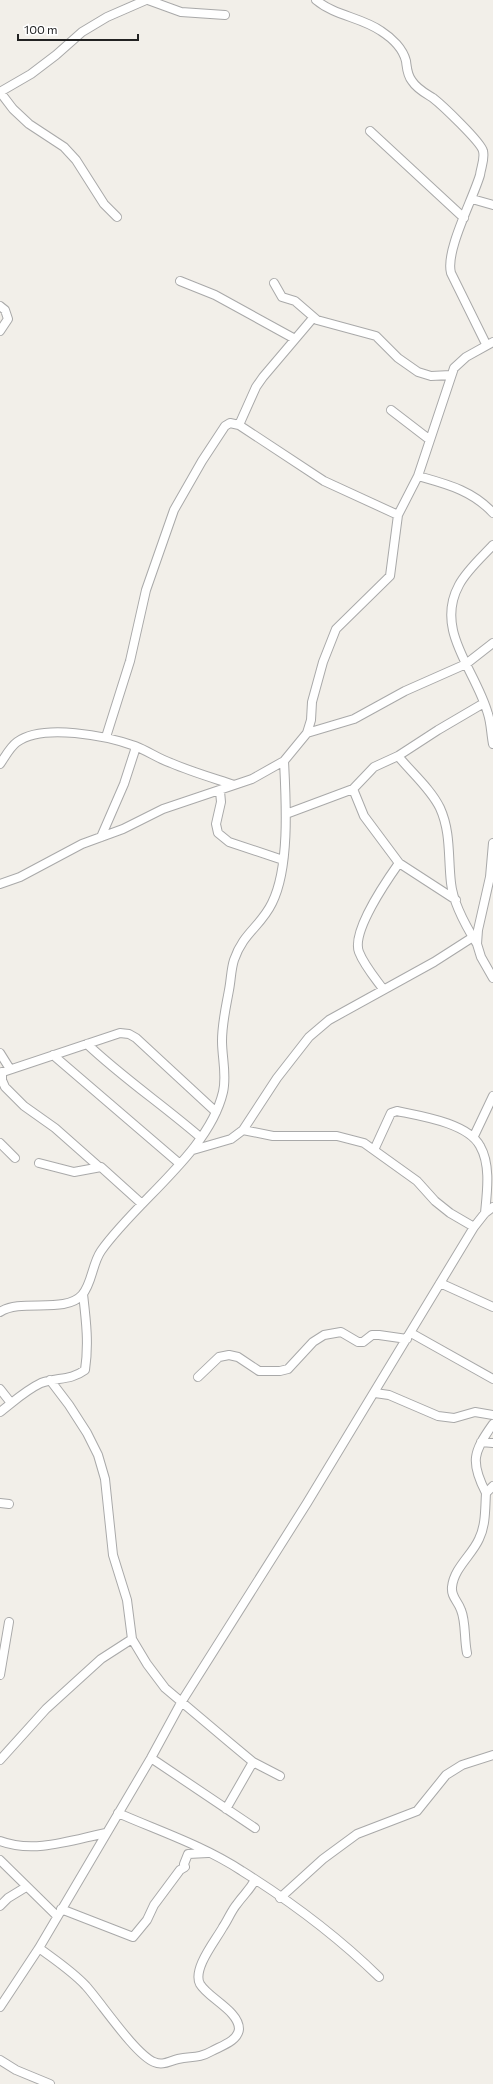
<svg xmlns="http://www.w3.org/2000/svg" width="493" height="2084" viewBox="0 0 493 2084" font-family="Commissioner,sans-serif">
	<rect width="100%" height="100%" fill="#f2efe9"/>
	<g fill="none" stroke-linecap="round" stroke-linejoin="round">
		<g stroke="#a9a9a9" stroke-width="10">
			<path id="street" d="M148 0 181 12 225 15
				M316 0C335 16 361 17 381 31 392 38 403 49 406 61 407 68 407 75 412 81 417 89 425 93 433 98 442 105 481 142 483 151 485 159 481 167 480 175 473 199 445 251 451 273L486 344
				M0 92 31 74 56 55 82 32 107 17 146 0
				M0 92 13 109 29 124 64 147 76 160 104 204 117 217
				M370 131 464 218
				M472 199 493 205
				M180 281 215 295 295 339
				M274 283 282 297 295 301 317 320 376 336 398 358 418 372 431 376 451 375
				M0 306 5 310 8 319 0 331
				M391 410 430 440
				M239 425 256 387 263 377 313 318
				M418 476C446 484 472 490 493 513
				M493 545C482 557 467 570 459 585 434 631 476 670 488 714 491 723 491 734 493 744
				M307 733 354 719 405 691 466 664 493 643
				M106 737 130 661 146 590 174 510 202 461 225 426 230 423 239 425 324 481 398 515
				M398 756C411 772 431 789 440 808 451 832 448 858 451 883 453 903 467 928 477 944
				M0 764C5 757 10 747 17 742 43 723 107 736 135 746 148 751 159 759 171 763 192 772 213 778 234 785
				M353 789 364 816 399 863 456 900
				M220 791 221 802 216 824 218 833 229 842 283 860
				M286 814 353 789 374 767 398 756 438 730 484 703
				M101 837 124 784 136 747
				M493 843 490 877 478 930 477 944 481 957 493 978
				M0 884 20 877 82 844 123 829 163 809 252 779 284 761 307 733 311 720 312 702 323 662 336 629 390 576 398 515 418 476 454 368 466 357 493 342
				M383 989C375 978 364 965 359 952 351 932 387 880 399 863
				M87 1044C123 1078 163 1105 200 1137
				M0 1053 10 1069
				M53 1055 180 1164
				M2 1072V1080L5 1087 24 1106 55 1128 98 1166
				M0 1073 120 1033 129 1034 136 1038 216 1112
				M243 1130 273 1136H337L364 1143 417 1181 435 1201 450 1213 474 1227
				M474 1136 493 1096
				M0 1143 15 1158
				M193 1150 231 1139 243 1130 277 1078 309 1037 329 1020 434 962 473 937
				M374 1150 391 1113 397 1111C421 1116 468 1123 480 1146 491 1165 487 1192 485 1213
				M39 1163 74 1172 101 1167 142 1204
				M440 1283 493 1307
				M0 1312C21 1298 65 1314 82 1295 92 1284 92 1264 101 1251 136 1201 209 1152 223 1092 227 1075 222 1058 222 1041 222 1023 226 1007 229 990 231 980 231 969 234 960 243 933 261 926 272 903 290 867 286 801 284 761
				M411 1333 493 1379
				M198 1377 219 1357 229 1355 238 1357 259 1371H280L288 1369 313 1342 324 1335 341 1332 358 1342H363L372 1335H379L407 1339
				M50 1380 69 1405 87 1433 98 1455 105 1479 113 1555 127 1600 132 1639 147 1664 165 1688 229 1742 253 1762 280 1776
				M0 1389 11 1403
				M375 1393 389 1395 438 1416 454 1418 475 1412 493 1415
				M0 1412C13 1402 26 1390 41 1383 57 1377 70 1381 85 1370 89 1344 86 1320 83 1294
				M481 1442 493 1443
				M486 1493C470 1462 473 1452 493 1424
				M0 1503 9 1504
				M467 1653C464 1639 466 1622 461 1610 458 1601 451 1597 452 1587 454 1568 472 1555 479 1539 486 1525 485 1508 486 1493L493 1486
				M0 1675 9 1622
				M151 1758 255 1828
				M0 1760 46 1709 101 1659 132 1639
				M226 1809 253 1762
				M118 1813C159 1831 204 1846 242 1871 290 1901 338 1937 379 1977
				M0 1841C34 1854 72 1840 106 1833
				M0 1860 57 1916
				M280 1898 323 1859 357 1834 417 1811 446 1775 462 1765 493 1755
				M0 1906 8 1898 26 1887
				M61 1909 133 1937 147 1920 154 1905 180 1870 185 1867 184 1864 188 1854 208 1853
				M39 1948C55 1960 72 1971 86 1986 102 2004 135 2054 154 2062 163 2066 169 2061 178 2059 192 2056 198 2059 212 2051 221 2046 238 2041 239 2029 239 2011 208 1998 200 1984 192 1969 216 1940 223 1927 228 1920 231 1911 237 1904 244 1894 249 1891 255 1880
				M0 2007 39 1948 151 1758 182 1701 307 1503 474 1227 485 1213 493 1207
				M0 2060 16 2070 50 2084"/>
		</g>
		<use href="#street" stroke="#fff" stroke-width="8"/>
	</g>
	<path d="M18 34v6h120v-6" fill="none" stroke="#222222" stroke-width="2"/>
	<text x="24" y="34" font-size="12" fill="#222222" stroke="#ffffff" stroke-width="3" paint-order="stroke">100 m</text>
</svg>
